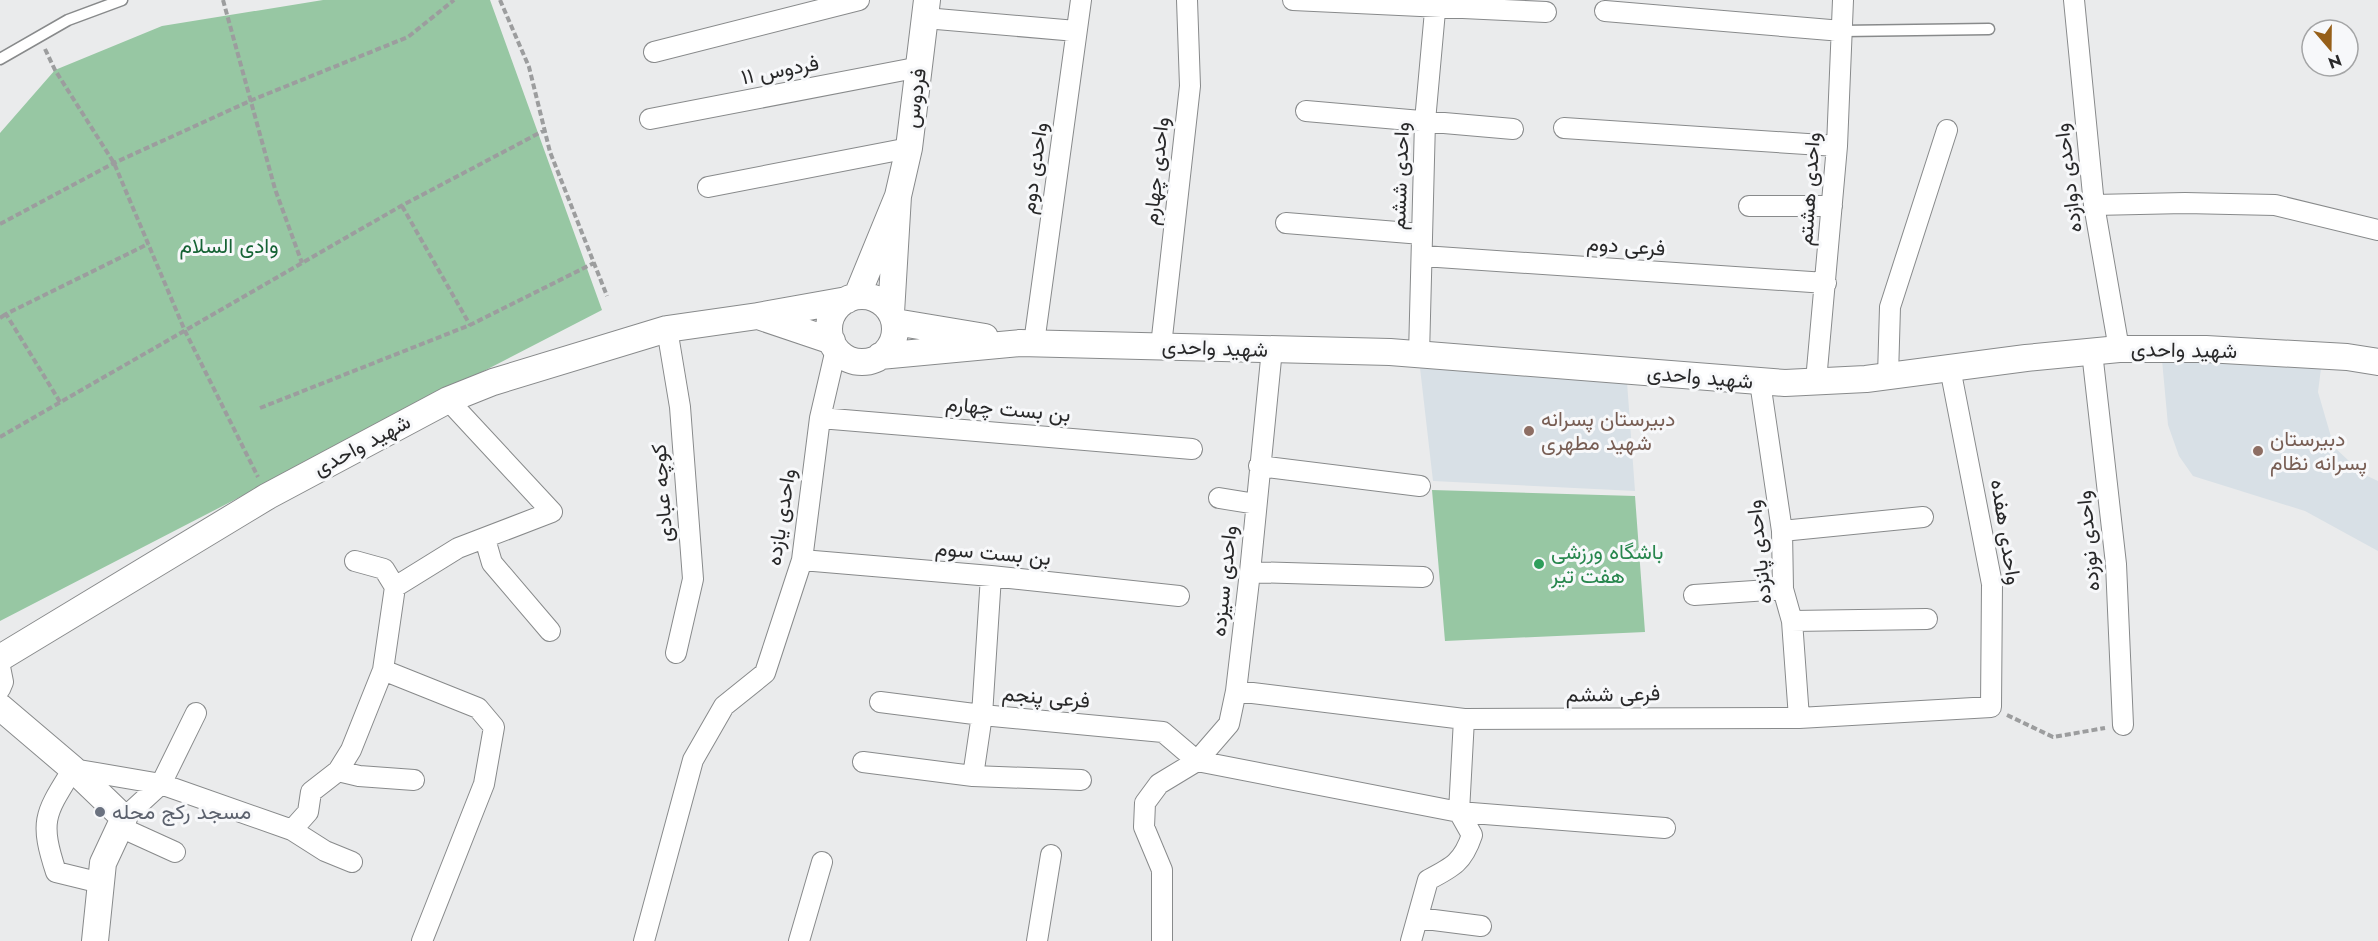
<svg xmlns="http://www.w3.org/2000/svg" width="2378" height="941" viewBox="0 0 2378 941" font-family="Jost,Vazirmatn,sans-serif">
	<rect width="100%" height="100%" fill="#eaebec"/>
	<path fill="#d8e0e6" d="M2323 353 2318 392 2334 447 2363 474 2378 481V551L2305 511 2193 476 2179 456 2168 425 2162 360Z
		M1420 368 1627 382 1635 491 1433 481Z"/>
	<path fill="#97c7a3" d="M323 0H490L602 310 0 621V133L55 70 162 26Z
		M1432 490 1635 496 1645 632 1445 641Z"/>
	<g fill="none" stroke-linecap="round" stroke-linejoin="round">
		<g stroke="#888a8b" stroke-width="13">
			<path id="service" d="M1842 31 1989 29
				M0 59 68 20 122 0"/>
		</g>
		<g stroke="#888a8b" stroke-width="22">
			<path id="minor" d="M1293 0 1546 12
				M2074 0 2094 205 2119 349
				M1605 11 1842 31
				M925 18 1076 31
				M654 52 859 0
				M1306 111 1513 129
				M650 119 920 67
				M1564 128 1837 146
				M708 187 909 148
				M2094 205 2185 203 2275 205 2378 230
				M1749 206H1832
				M1286 223 1422 234
				M1423 256 1826 283
				M667 329 680 407 693 579 676 653
				M1034 343 1081 0
				M1161 346 1190 86 1187 0
				M2092 352 2116 564 2123 725
				M1419 355 1425 121 1436 0
				M1888 376 1890 307 1947 130
				M1816 381 1837 146 1843 0
				M1760 382 1782 531 1783 589 1792 621 1799 718
				M820 418 1192 449
				M1259 466 1420 486
				M1219 498 1256 504
				M1782 531 1923 517
				M485 539 492 563 550 631
				M802 560 991 576 1179 596
				M355 561 384 569 395 587
				M1250 572 1423 577
				M1694 595 1783 589
				M1792 621 1927 619
				M0 667 3 682 0 689
				M383 670 478 708 494 727 484 784 422 941
				M1236 691 1464 719 1799 718 1991 707 1992 584 1950 368
				M880 702 982 715 1163 732 1197 761 1459 812 1665 828
				M863 762 973 776 1081 780
				M338 771 359 776 414 780
				M973 776 982 715 991 576
				M124 818 161 784 196 713
				M120 827 175 852
				M292 830 325 851 352 862
				M101 883 56 872C39 820 45 814 73 769L161 784 292 830 308 812 311 792 338 771 351 750 383 670 395 587 458 548 552 512 448 400
				M1418 918 1481 926
				M644 941 693 760 724 706 765 673 802 560 820 418 836 349
				M799 941 822 862
				M1037 941 1051 855
				M1162 941V870L1144 827 1145 803 1159 784 1197 761 1229 724 1236 691 1250 572 1272 349
				M1411 941 1428 880C1453 867 1463 862 1472 835L1459 812 1464 719"/>
		</g>
		<g stroke="#888a8b" stroke-width="28">
			<path id="tertiary" d="M898 196 909 148 927 0
				M857 296 898 196 891 313
				M829 329a33 33 0 1 1 66 0a33 33 0 1 1-66 0Z
				M895 322 985 337
				M832 341 758 316 847 300
				M880 356 1020 343 1390 352 1785 383 1866 379 2026 358 2119 349H2206L2347 357 2378 362
				M0 658 268 496 448 400 493 382 667 329 758 316
				M0 707 73 769 124 818 103 863 95 941"/>
		</g>
		<path stroke="#9c9d9e" stroke-width="4" stroke-dasharray="6 3" stroke-linecap="butt" d="M223 0 275 189 302 263
			M500 0 529 67 550 152 607 296
			M45 49 55 70 114 163 185 331 258 477
			M402 206 470 325
			M0 224 114 163 252 100 408 37 454 0
			M0 318 6 314
			M60 402 6 314 148 244
			M260 408 470 325 594 263
			M0 437 401 206 545 130
			M2007 715 2053 737 2105 728"/>
		<use href="#service" stroke="#fff" stroke-width="10"/>
		<use href="#minor" stroke="#fff" stroke-width="20"/>
		<use href="#tertiary" stroke="#fff" stroke-width="26"/>
	</g>
	<g fill="#8d6e63" stroke="#f7f8fa" stroke-width="2">
		<circle cx="1529" cy="431" r="6"/>
		<circle cx="2258" cy="451" r="6"/>
	</g>
	<circle fill="#2e9e5b" stroke="#f7f8fa" stroke-width="2" cx="1539" cy="564" r="6"/>
	<circle fill="#6b7280" stroke="#f7f8fa" stroke-width="2" cx="100" cy="812" r="6"/>
	<g text-anchor="middle" dominant-baseline="central" stroke-width="6" stroke-linejoin="round" paint-order="stroke">
		<g font-size="21" fill="#282829" stroke="#f7f8fa">
			<text transform="translate(780 70) rotate(-11)">فردوس ۱۱</text>
			<text transform="translate(915 98) rotate(-82)">فردوس</text>
			<text transform="translate(1034 168) rotate(-82)">واحدی دوم</text>
			<text transform="translate(1156 171) rotate(-84)">واحدی چهارم</text>
			<text transform="translate(1400 176) rotate(-88)">واحدی ششم</text>
			<text transform="translate(2068 178) rotate(-97)">واحدی دوازده</text>
			<text transform="translate(1809 189) rotate(-86)">واحدی هشتم</text>
			<text transform="translate(1626 246) rotate(4)">فرعی دوم</text>
			<text transform="translate(1215 348) rotate(2)">شهید واحدی</text>
			<text transform="translate(2184 350) rotate(1)">شهید واحدی</text>
			<text transform="translate(1700 377) rotate(5)">شهید واحدی</text>
			<text transform="translate(1008 409) rotate(5)">بن بست چهارم</text>
			<text transform="translate(362 445) rotate(-28)">شهید واحدی</text>
			<text transform="translate(662 493) rotate(-94)">کوچه عبادی</text>
			<text transform="translate(781 517) rotate(-81)">واحدی یازده</text>
			<text transform="translate(2006 532) rotate(81)">واحدی هفده</text>
			<text transform="translate(2088 541) rotate(-95)">واحدی نوزده</text>
			<text transform="translate(1759 552) rotate(-96)">واحدی پانزده</text>
			<text transform="translate(993 553) rotate(5)">بن بست سوم</text>
			<text transform="translate(1224 581) rotate(-84)">واحدی سیزده</text>
			<text transform="translate(1613 694) rotate(-1)">فرعی ششم</text>
			<text transform="translate(1046 697) rotate(5)">فرعی پنجم</text>
		</g>
		<g font-size="21" fill="#166335" stroke="#f7f8fa">
			<text x="229" y="246">وادی السلام</text>
		</g>
		<g font-size="21" fill="#785e54" stroke="#f7f8fa" text-anchor="start">
			<text x="1541" y="419">دبیرستان پسرانه<tspan x="1541" dy="24">شهید مطهری</tspan></text>
			<text x="2270" y="439">دبیرستان<tspan x="2270" dy="24">پسرانه نظام</tspan></text>
		</g>
		<g font-size="21" fill="#27864d" stroke="#f7f8fa" text-anchor="start">
			<text x="1551" y="552">باشگاه ورزشی<tspan x="1551" dy="24">هفت تیر</tspan></text>
		</g>
		<g font-size="21" fill="#5b616d" stroke="#f7f8fa" text-anchor="start">
			<text x="112" y="812">مسجد رکج محله</text>
		</g>
	</g>
	<g transform="translate(2330 48) rotate(160)"><circle r="28" fill="#f7f8fa" stroke="#a4a5a6" stroke-width="1.5"/>
	<path d="M0-4.5L10 22L0 15L-10 22Z" fill="#965f18"/>
	<text y="-9" font-size="16" font-weight="bold" text-anchor="middle" fill="#282829">N</text>
	</g>
</svg>
